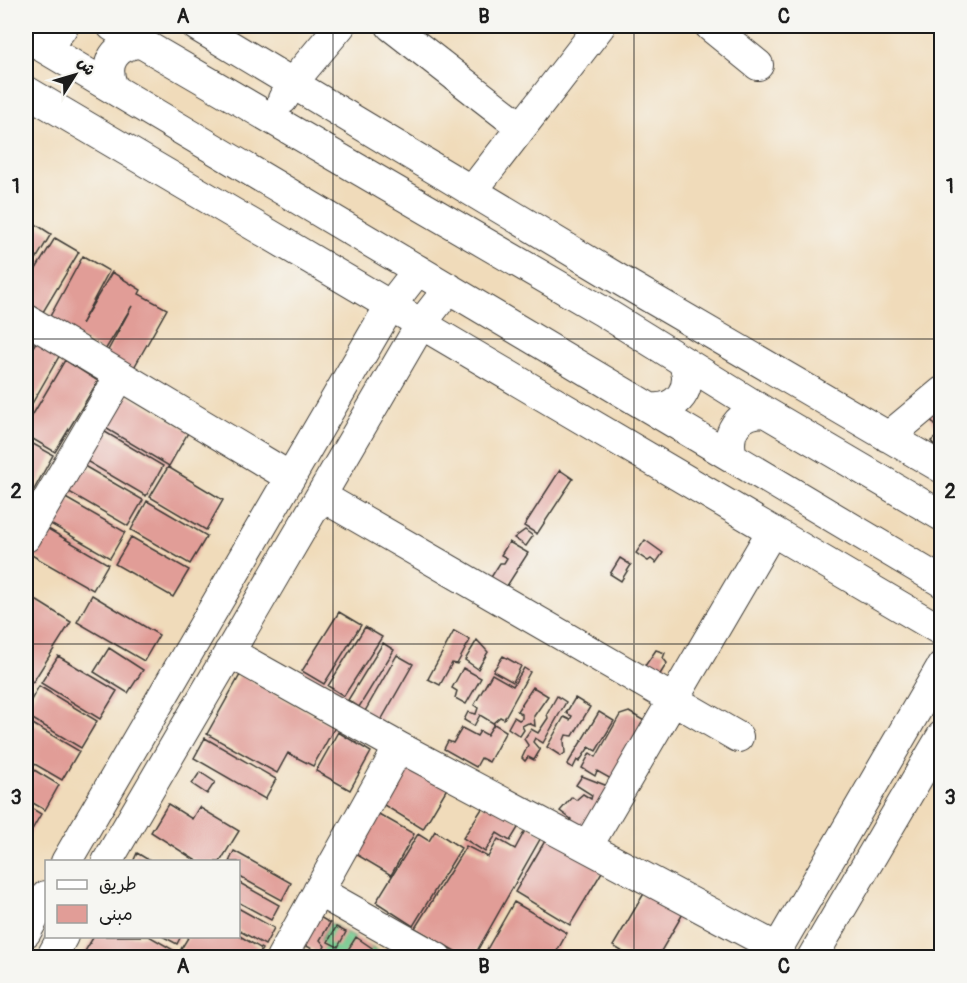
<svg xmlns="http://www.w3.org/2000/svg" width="967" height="983" viewBox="0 0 967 983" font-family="Pangolin,'Playpen Sans Arabic',sans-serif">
	<rect width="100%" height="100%" fill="#f6f6f2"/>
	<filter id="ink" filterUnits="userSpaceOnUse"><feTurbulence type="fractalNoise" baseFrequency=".0167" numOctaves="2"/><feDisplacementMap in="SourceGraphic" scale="12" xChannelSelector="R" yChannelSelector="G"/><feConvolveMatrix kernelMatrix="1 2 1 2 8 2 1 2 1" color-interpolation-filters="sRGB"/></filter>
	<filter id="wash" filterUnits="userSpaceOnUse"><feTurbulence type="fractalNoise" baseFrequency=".008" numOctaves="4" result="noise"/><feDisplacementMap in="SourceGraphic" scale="24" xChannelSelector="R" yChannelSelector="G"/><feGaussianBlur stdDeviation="1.35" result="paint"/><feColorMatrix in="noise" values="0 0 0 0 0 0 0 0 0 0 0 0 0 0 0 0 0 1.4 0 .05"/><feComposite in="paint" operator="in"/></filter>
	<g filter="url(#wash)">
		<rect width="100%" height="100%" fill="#f0dbba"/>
		<path fill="#72c78c" stroke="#477254" stroke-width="1.5" d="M330 923 387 957 311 958Z"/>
		<g id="blocks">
			<path fill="#e19d97" d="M26 218 51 234 26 276Z
				M55 238 79 252 43 312 26 301V285Z
				M83 256 109 271 81 324 112 272 141 290 139 294 167 309 132 371 105 356 132 306 104 352 48 320Z
				M37 340 61 353 26 414V359Z
				M65 360 98 381 55 452 26 435V426Z
				M121 392 189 431 169 466 102 426Z
				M942 395V451L940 452 931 441 941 433 922 408Z
				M100 429 163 466 146 496 83 459Z
				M26 440 53 455 26 504Z
				M79 463 143 500 128 526 64 489Z
				M168 467 223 500 206 530 150 497Z
				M560 470 573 479 537 534 524 526Z
				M62 496 125 532 110 558 47 522Z
				M147 501 207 536 190 564 131 530Z
				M43 526 108 564 93 590 28 553Z
				M525 530 533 536 526 546 514 538Z
				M131 537 189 570 173 597 115 564Z
				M645 540 663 553 656 563 651 559 648 561 636 553Z
				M509 542 528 553 503 592 488 582 500 563H504L507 558 501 555Z
				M620 558 631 565 621 581 610 574Z
				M26 594 71 622 33 682 26 677Z
				M92 595 159 635 144 661 77 622Z
				M339 612 361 625 324 684 302 671Z
				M365 627 382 637 344 696 328 686Z
				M454 631 470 640 457 664 452 663 440 685 428 679Z
				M477 640 488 652 478 669 465 660Z
				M383 643 394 650 359 707 348 700Z
				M109 648 143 670 128 693 94 672Z
				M656 650 665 653 663 658 667 663 659 676H638Z
				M397 655 413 664 380 722 364 713Z
				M58 656 117 691 100 719 41 683Z
				M503 656 521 666 513 682 493 671Z
				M463 668 481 678 466 704 455 698 457 691 452 688Z
				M524 668 530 672 504 719 500 717 493 723 480 715 474 726 464 720 468 712 476 714 478 708 474 705 492 674 513 686Z
				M240 675 335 727 313 766 288 753 277 773 207 734Z
				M39 686 97 721 81 748 26 715V709Z
				M533 687 548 696 534 716 535 726 528 723 522 726 524 730 520 736 508 728 514 717 519 720 522 718V714L517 711Z
				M557 696 566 702 543 743 535 738 533 742 540 750 534 760 528 757 525 761 522 758 528 745 524 739 531 729 538 733 548 718 547 714Z
				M575 698 590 707 573 736 566 735 564 740 565 753 561 756 547 747 564 717 570 720 572 716 566 713Z
				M599 712 614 721 596 751 589 747 579 762 577 760 573 768 567 765Z
				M629 712 653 726 620 784 597 771 595 776 582 768 590 753 596 757 620 715Z
				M26 720 79 751 62 780 26 759Z
				M494 724 506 731 489 762 481 758 476 767 444 749 448 741 453 743 462 728 477 736 480 731 487 735Z
				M338 732 371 752 350 790 316 771Z
				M205 738 276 779 265 799 194 758Z
				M405 759 449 785 423 829 379 802Z
				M26 765 59 785 45 810 26 799Z
				M200 772 215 782 207 794 192 784Z
				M582 776 615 789 586 844 570 823 571 819 560 811 572 797 576 800 583 794 591 799 592 795 576 785Z
				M487 801 521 823 510 841 497 833 485 852 463 838Z
				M168 804 192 819 199 807 239 831 220 862H198L151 832Z
				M26 805 41 814 26 840Z
				M377 813 414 834 391 875 354 853Z
				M528 825 543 834 473 958H467L415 928 466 846 488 857 498 839 515 849Z
				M435 831 461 848 413 926 376 902 418 834 429 841Z
				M549 834 605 867 570 925 515 892Z
				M234 851 291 883 282 900 238 876V862H229Z
				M137 853 152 862H133Z
				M238 882 279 905 271 920 238 902Z
				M646 890 684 912 657 958H633L613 946Z
				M514 902 567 933 553 958H482Z
				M238 908 274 928 265 945 238 930Z
				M318 916 330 923 320 940 325 946 321 954 303 944Z
				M336 927 346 932 338 947 328 942Z
				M238 935 262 949 257 958H196L181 949 189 936Z
				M94 936H149L175 951 171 958H81Z
				M162 936H181L177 944Z
				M356 937 372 948 365 958H346L344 956Z"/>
		</g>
	</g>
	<g filter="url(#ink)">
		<use href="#blocks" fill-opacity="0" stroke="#3c3934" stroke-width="1.5"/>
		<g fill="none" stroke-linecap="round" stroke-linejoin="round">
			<g stroke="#3c3934" stroke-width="32">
				<path id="minor" d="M112 26 602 311 765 412 942 516
					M197 26 620 280 942 468
					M391 26 521 127
					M710 26 758 65
					M26 37 942 582
					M37 43C49 41 57 37 63 26
					M113 87C102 63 116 44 141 43
					M26 91 942 631
					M283 99 293 82 340 26
					M473 190 600 26
					M26 319 290 477
					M650 408C678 411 695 387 683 362
					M888 437 942 392
					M732 457C725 432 738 412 765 412
					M321 496 738 737
					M26 537 120 376
					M229 652 399 747 777 948
					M587 847 772 531
					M66 862 390 306 418 270
					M107 862 421 324 449 288
					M318 891 437 958
					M26 932 46 896
					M51 958 63 936
					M281 958 399 747
					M772 958 942 666
					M812 958 942 736"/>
			</g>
			<use href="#minor" stroke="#fff" stroke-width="30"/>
		</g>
	</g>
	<path fill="none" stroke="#1c1c1c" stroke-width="1.5" stroke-opacity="0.55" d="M333 26V958M634 26V958M26 339H942M26 644H942"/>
	<rect width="967" height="983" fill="none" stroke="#f6f6f2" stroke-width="66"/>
	<rect x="45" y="860" width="195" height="78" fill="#f6f6f2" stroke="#9f9f9c" stroke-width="1.5"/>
	<rect x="57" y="880" width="30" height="9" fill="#ffffff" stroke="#9f9f9c" stroke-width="1.5"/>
	<text x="99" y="890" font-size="18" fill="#1c1c1c">طريق</text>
	<rect x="57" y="905" width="30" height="18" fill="#e19d97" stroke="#9f9f9c" stroke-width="1.5"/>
	<text x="99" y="920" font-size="18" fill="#1c1c1c">مبنى</text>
	<g transform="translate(75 75) rotate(53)" stroke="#f6f6f2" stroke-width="4.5" paint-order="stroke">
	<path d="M0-4.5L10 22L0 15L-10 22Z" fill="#1c1c1c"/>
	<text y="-9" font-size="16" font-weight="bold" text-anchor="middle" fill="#1c1c1c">ش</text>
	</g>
	<rect x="33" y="33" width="901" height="917" fill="none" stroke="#1c1c1c" stroke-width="2"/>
	<g font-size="20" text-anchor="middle" font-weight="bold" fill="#1c1c1c">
		<text x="183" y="23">A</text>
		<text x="484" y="23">B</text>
		<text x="784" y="23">C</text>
		<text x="16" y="193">1</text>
		<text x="950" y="193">1</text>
		<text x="16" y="498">2</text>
		<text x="950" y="498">2</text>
		<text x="16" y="804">3</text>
		<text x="950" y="804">3</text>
		<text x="183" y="973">A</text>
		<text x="484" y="973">B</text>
		<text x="784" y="973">C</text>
	</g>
</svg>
